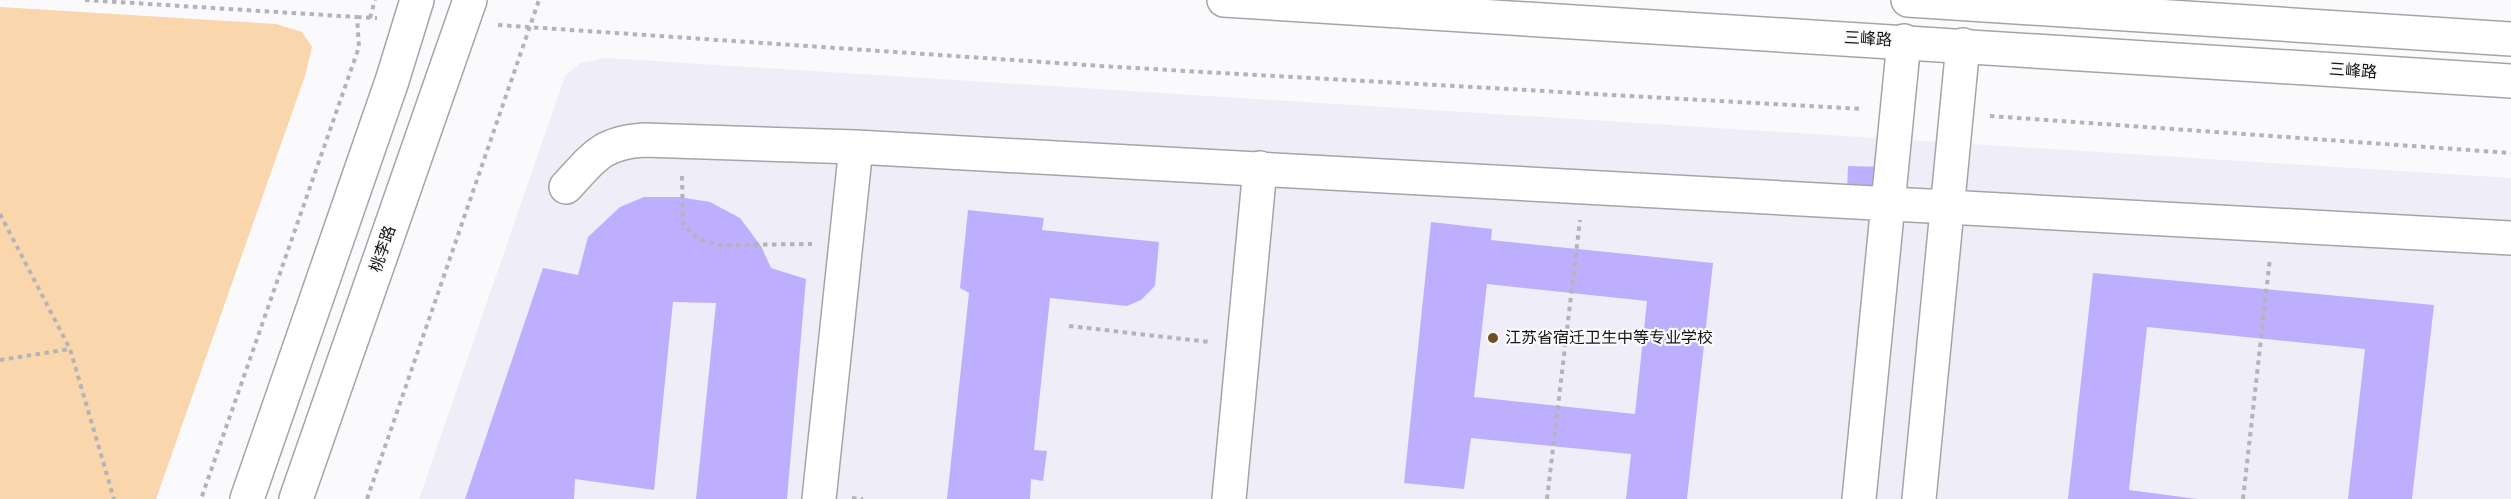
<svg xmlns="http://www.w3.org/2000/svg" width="2511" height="499" viewBox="0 0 2511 499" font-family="'Source Sans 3','Noto Sans SC',sans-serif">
	<rect width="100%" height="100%" fill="#fafafd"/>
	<path fill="#efedf8" d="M607 58 2511 178V499H419L565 76 580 63Z"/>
	<path fill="#fad6ac" d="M0 7 276 24 302 32 312 47 305 76 156 499H0Z"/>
	<path fill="#beaffe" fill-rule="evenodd" d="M1848 166 1885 167 1884 193 1847 192Z
		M644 197H679L710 202 740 218 761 246 771 268 806 279 787 499H696L716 303 673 302 654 490 575 479 574 499H465L543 268 578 275 588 237 620 207Z
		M968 210 1044 218 1042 230 1159 242 1155 286 1141 300 1127 306 1050 298 1034 450 1047 451 1043 481 1031 479 1030 499H947L969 293 960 288Z
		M1431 222 1492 229 1491 240 1713 263 1687 499H1626L1631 454 1471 438 1464 489 1404 483ZM1487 284 1647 301 1635 414 1474 397Z
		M2093 273 2434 305 2412 499H2348L2365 349 2147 327 2129 490 2197 499H2068Z"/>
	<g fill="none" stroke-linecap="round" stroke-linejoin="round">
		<g stroke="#a5a5a8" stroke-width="36">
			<path id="minor" d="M566 187C594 157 601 143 644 140L856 147
				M819 499 856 147 2511 238
				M1229 499 1260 168
				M1859 499 1904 41
				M1919 499 1963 45"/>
		</g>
		<g stroke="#a5a5a8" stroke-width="36">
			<path id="major" d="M1224 0 2511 81
				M1908 0 2511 39
				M247 499 392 81 417 0
				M296 499 470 0"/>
		</g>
		<path stroke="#b4b4b6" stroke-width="4" stroke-dasharray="4.5 4.5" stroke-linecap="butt" d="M85 0 357 17 359 47 201 499
			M357 17 377 18
			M370 18 375 0
			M498 25 1116 67 1862 109
			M1990 116 2511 153
			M682 176 683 224 698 239 720 245 812 244
			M0 214 70 349 114 499
			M1069 326 1209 342
			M0 360 70 349
			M852 498 863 499
			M367 499 539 0
			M1547 499 1580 220
			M2243 499 2270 258"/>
		<use href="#minor" stroke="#fff" stroke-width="33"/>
		<use href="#major" stroke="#fff" stroke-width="33"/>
	</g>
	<circle fill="#6f4e25" stroke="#fafafd" stroke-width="2" cx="1493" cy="338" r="6"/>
	<g text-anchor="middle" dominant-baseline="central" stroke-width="4.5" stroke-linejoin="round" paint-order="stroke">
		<g font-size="16" fill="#121213" stroke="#fafafd">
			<text transform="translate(1868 39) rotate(3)">三峰路</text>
			<text transform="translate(2353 71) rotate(4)">三峰路</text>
			<text transform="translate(383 249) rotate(-71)">桃李路</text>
		</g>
		<g font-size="16" fill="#121213" stroke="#fafafd" text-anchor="start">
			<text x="1505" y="338">江苏省宿迁卫生中等专业学校</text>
		</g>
	</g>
</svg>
